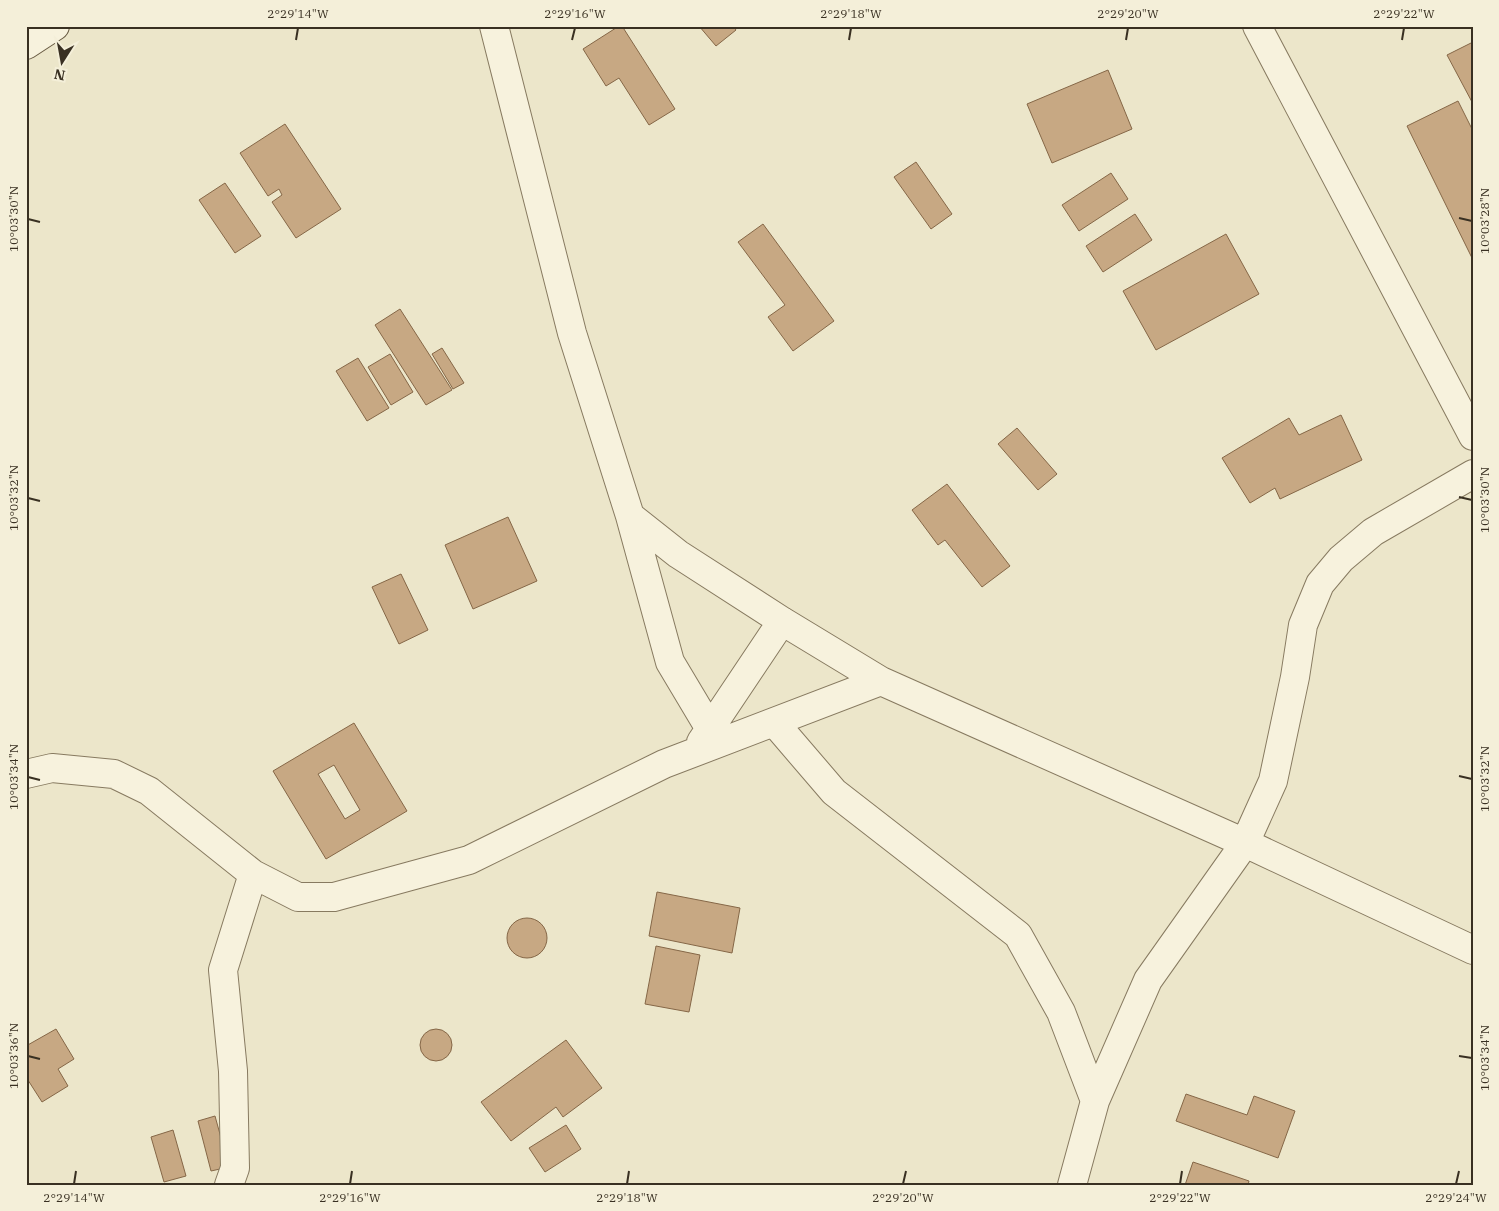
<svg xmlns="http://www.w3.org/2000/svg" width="1499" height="1211" viewBox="0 0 1499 1211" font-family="'IBM Plex Serif',serif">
	<rect width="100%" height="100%" fill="#ece6ca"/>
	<path fill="#c7a883" stroke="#856747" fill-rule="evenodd" d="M619 26H622L675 109 649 125 619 78 606 86 583 49Z
		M699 26H733L736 30 716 46Z
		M1473 42V101L1472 102 1447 55Z
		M1108 70 1132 129 1052 163 1027 104Z
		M1458 101 1473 131V260L1407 126Z
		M285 124 341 209 296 238 272 202 282 195 279 189 268 196 240 153Z
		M916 162 952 214 931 229 894 177Z
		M1111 173 1128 199 1079 231 1062 205Z
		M225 183 261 236 235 253 199 200Z
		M1135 214 1152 240 1103 272 1086 246Z
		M763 224 834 321 793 351 768 317 785 305 738 242Z
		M1226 234 1259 294 1156 350 1123 291Z
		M400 309 452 390 426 405 375 325Z
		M442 348 464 383 453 389 432 354Z
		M390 354 413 392 391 405 368 367Z
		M358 358 389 408 367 421 336 371Z
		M1341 415 1362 460 1280 499 1275 488 1250 503 1222 458 1289 418 1299 435Z
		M1017 428 1057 474 1038 490 998 444Z
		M947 484 1010 566 982 587 945 540 938 545 912 510Z
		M508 517 537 581 473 609 445 545Z
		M401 574 428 630 399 644 372 587Z
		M354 723 407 811 326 859 273 771ZM334 765 360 810 345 819 318 774Z
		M657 892 740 908 732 953 649 936Z
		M507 938a20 20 0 1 1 40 0a20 20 0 1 1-40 0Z
		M656 946 700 955 689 1012 645 1004Z
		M56 1029 74 1059 58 1069 68 1086 42 1102 26 1077V1046Z
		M420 1045a16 16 0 1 1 32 0a16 16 0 1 1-32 0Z
		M566 1040 602 1088 563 1117 556 1107 511 1141 481 1102Z
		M1186 1094 1247 1115 1254 1096 1295 1111 1278 1158 1176 1121Z
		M215 1116 229 1167 211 1171 198 1121Z
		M566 1125 581 1149 545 1172 529 1148Z
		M173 1130 186 1176 164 1182 151 1137Z
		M1193 1162 1249 1181 1248 1185H1185Z"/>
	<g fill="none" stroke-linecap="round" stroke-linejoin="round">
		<g stroke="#877a60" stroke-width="30">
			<path id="street" d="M494 26 572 333 630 516 670 662 710 729
				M1257 26 1473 436
				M630 516 678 554 782 621 881 681 1245 843 1473 950
				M774 722 834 792 1018 935 1061 1012 1095 1101
				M701 742 782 621
				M26 774 52 768 114 774 149 791 253 874 298 897H334L469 860 664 764 881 681
				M229 1185 235 1168 233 1071 223 970 253 874
				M1072 1185 1095 1101 1148 980 1245 843 1273 781 1295 677 1303 625 1320 584 1341 559 1373 532 1473 474"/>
		</g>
		<g stroke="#695b43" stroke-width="30">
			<path id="secondary" d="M26 45 55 26"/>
		</g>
		<use href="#street" stroke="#f7f2dd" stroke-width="28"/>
		<use href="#secondary" stroke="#f7f2dd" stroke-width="28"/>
	</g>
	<path fill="none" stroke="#393022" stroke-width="2" d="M296 40 298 28M572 40 575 28M849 40 851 28M1126 40 1128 28M1402 40 1404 28M1459 218 1472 221M28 219 40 222M1459 497 1472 500M28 498 40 501M1459 776 1472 779M28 777 40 780M28 1056 40 1059M1459 1056 1472 1058M74 1184 76 1171M350 1184 352 1171M627 1184 629 1171M903 1184 906 1171M1180 1184 1182 1171M1456 1184 1459 1171"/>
	<rect width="1499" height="1211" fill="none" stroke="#f4efd9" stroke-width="55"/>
	<g transform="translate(62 62) rotate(191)" stroke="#f4efd9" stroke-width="4" paint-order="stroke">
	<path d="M0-4L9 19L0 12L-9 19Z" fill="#393022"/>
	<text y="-8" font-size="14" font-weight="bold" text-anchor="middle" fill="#393022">N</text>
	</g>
	<rect x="28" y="28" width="1444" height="1156" fill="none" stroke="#393022" stroke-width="2"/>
	<g font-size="12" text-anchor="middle" fill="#393022">
		<text x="298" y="18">2°29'14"W</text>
		<text x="575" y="18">2°29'16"W</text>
		<text x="851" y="18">2°29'18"W</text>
		<text x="1128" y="18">2°29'20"W</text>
		<text x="1404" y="18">2°29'22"W</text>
		<text transform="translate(14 219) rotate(-90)" y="4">10°03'30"N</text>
		<text transform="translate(1485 221) rotate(-90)" y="4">10°03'28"N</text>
		<text transform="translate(14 498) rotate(-90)" y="4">10°03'32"N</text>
		<text transform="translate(1485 500) rotate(-90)" y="4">10°03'30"N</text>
		<text transform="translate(14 777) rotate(-90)" y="4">10°03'34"N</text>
		<text transform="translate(1485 779) rotate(-90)" y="4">10°03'32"N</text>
		<text transform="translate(14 1056) rotate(-90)" y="4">10°03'36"N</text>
		<text transform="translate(1485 1058) rotate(-90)" y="4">10°03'34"N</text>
		<text x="74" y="1202">2°29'14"W</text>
		<text x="350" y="1202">2°29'16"W</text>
		<text x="627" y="1202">2°29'18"W</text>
		<text x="903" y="1202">2°29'20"W</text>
		<text x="1180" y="1202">2°29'22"W</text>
		<text x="1456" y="1202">2°29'24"W</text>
	</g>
</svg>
